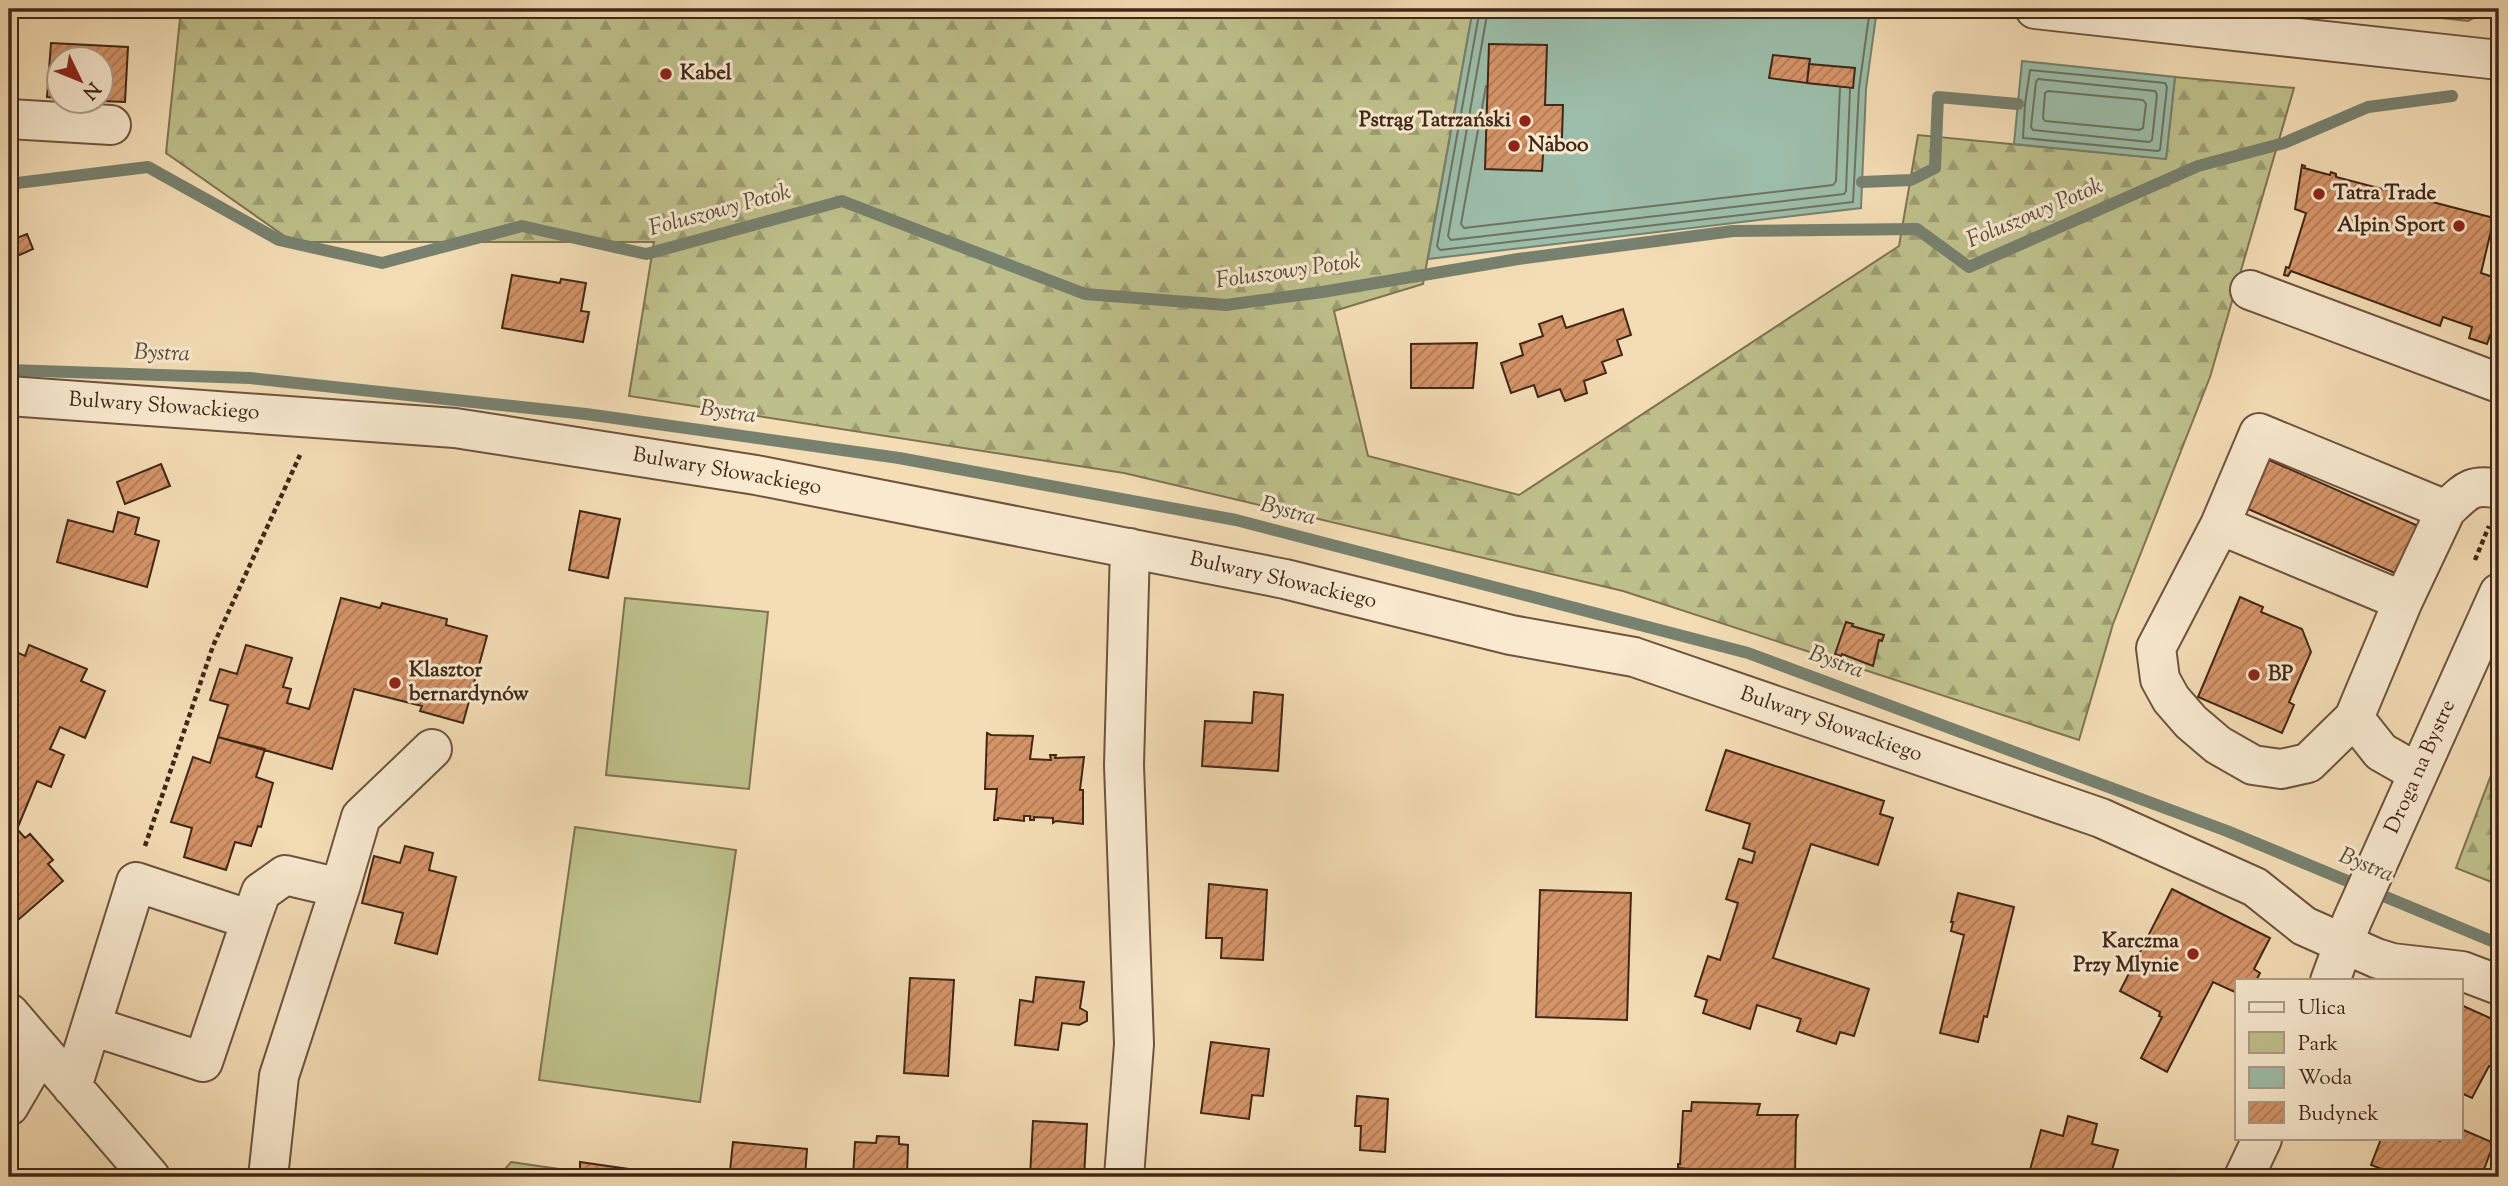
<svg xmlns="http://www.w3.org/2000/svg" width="2508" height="1186" viewBox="0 0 2508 1186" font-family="'Sorts Mill Goudy',serif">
	<defs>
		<pattern id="forest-firs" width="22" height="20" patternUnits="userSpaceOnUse" patternTransform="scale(1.75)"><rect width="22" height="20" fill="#bec08b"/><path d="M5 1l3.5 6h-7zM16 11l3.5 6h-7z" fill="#9c9c71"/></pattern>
		<pattern id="building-hatch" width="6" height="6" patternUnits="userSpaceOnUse" patternTransform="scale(1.75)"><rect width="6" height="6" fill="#d59468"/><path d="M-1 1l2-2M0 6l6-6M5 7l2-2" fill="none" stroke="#ae7955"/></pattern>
	</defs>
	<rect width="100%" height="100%" fill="#f4ddb5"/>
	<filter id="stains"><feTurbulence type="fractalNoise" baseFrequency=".00286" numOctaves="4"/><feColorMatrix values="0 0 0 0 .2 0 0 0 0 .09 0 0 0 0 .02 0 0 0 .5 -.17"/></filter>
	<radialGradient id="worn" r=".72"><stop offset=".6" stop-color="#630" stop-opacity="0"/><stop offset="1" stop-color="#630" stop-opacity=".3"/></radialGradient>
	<path fill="#bec08b" stroke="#7f7452" stroke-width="2" d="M625 598 768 612 749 789 606 775Z
		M575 827 736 850 700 1102 539 1080Z
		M511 1162 559 1169 562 1173V1177H491L495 1172 500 1175Z"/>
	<path fill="url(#forest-firs)" stroke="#7f7452" stroke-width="2" d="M181 9H300L339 12 340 9H1473L1423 284 1334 311 1368 456 1519 495 1899 246 1918 135 2166 159 2175 77 2294 88 2210 377 2113 624 2079 740 1623 591 1124 473 629 396 654 242H293L166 153Z
		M2359 9H2490L2468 21Z
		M2499 754V885L2456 868Z"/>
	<path fill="#9cbda9" stroke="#77816f" stroke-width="2" d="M1473 9H1877L1866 89 1861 208 1428 259Z
		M2022 61 2175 77 2166 159 2014 144Z"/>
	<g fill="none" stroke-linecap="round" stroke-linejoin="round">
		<path stroke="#6e7260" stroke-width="2" d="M1480 9 1437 246 1440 250 1853 202 1859 88 1870 9
			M1488 9 1448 236 1451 240 1844 194 1846 191 1850 89
			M2030 70 2165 83 2167 87 2160 150 2157 151 2023 138 2025 104Z
			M2038 79 2155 91 2157 95 2152 140 2149 142 2033 130 2031 127 2036 82Z
			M1486 86 1461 224 1464 228 1833 185 1836 181 1840 88
			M2048 91 2143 100 2146 104 2143 128 2139 130 2045 121 2043 118 2045 93Z"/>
		<path stroke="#77816f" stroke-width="12" d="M1862 182 1911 180 1935 168 1938 97 2018 104
			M9 184 148 167 279 240 382 263 522 226 646 254 842 201 1085 294 1226 305 1322 292 1518 259 1733 231 1917 229 1969 267 2198 166 2284 143 2368 107 2452 96
			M9 370 250 378 586 414 899 458 1236 520 1748 653 2227 831 2499 944"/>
	</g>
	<path fill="url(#building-hatch)" stroke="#402718" stroke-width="2" d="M51 43 128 47 125 102 102 101V60H60V98L47 97Z
		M1489 44 1547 45 1545 105H1563L1562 137H1544L1542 171 1485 169Z
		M1773 55 1810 59 1807 83 1769 78Z
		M1809 64 1855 68 1853 88 1807 83Z
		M2302 165 2305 166 2304 168 2330 175 2331 172 2336 174V177L2494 218 2481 273 2499 279V311L2487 344 2469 338 2472 327 2443 317 2440 326 2291 271 2288 276 2284 275 2286 267 2289 268 2306 213 2295 209Z
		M27 234 33 249 15 257 9 241Z
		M512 275 560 283 561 279 586 283 581 311 589 312 583 342 502 328Z
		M1623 309 1631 335 1617 340 1622 355 1602 362 1606 373 1584 381 1587 393 1565 401 1560 389 1538 397 1534 385 1511 393 1501 363 1523 355 1520 344 1543 336 1539 324 1562 316 1566 328Z
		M1477 343 1473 388H1411V344Z
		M2269 460 2425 529 2404 577 2248 509Z
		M161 464 170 486 125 504 117 482Z
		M580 511 620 519 608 578 569 570Z
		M118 512 139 518 135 534 159 541 147 587 57 562 68 520 113 532Z
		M2240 597 2263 607 2261 612 2302 629 2311 652 2289 702 2294 705 2282 733 2198 697Z
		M341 598 380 608 382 603 447 619 446 625 487 636 463 723 420 711 422 706 354 689 332 769 218 737 228 705 210 700 220 669 237 674 246 645 292 658 283 687 291 689 287 703 309 709Z
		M1846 622 1853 624 1852 626 1884 635 1882 641 1879 640 1873 666 1842 654 1841 656 1835 654Z
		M29 645 87 669 81 681 105 691 85 738 60 727 50 749 64 755 51 787 37 781 17 829 25 838 30 834 53 860 48 864 63 881 18 920 9 912V658L12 650 25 656Z
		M1254 692 1283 695 1278 771 1202 766 1205 721 1252 723Z
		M987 733 991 735 1033 736 1030 759 1051 760 1050 755H1056L1055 758 1084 757 1080 790H1083V824L1056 821 1053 823V818L1034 817V820H1030V816H1024V821L998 818V820H994L997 789H985Z
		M218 737 265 749 256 777 273 783 261 827 258 826 251 846 235 842 226 870 184 857 192 828 171 822 193 757 210 763Z
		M1726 750 1884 801 1880 814 1893 818 1878 865 1811 844 1773 958 1869 989 1854 1036 1840 1032 1836 1044 1797 1031 1801 1019 1757 1005 1750 1029 1703 1013 1707 1000 1695 996 1708 956 1720 960 1738 903 1726 899 1739 859 1752 863 1755 852 1743 848 1750 824 1706 810Z
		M405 846 433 853 429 870 456 877 437 954 395 943 403 913 362 903 374 856 400 863Z
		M1209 884 1267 890 1263 960 1221 958 1222 938H1206Z
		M2172 889 2270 938 2254 969 2260 973 2256 981H2237V993L2213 982 2167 1072 2141 1058 2162 1017 2159 1016 2160 1012 2120 991Z
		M1540 890 1631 893 1627 1020 1536 1017Z
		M1958 893 2014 907 1987 1017 1984 1016 1978 1042 1940 1033 1964 935 1951 931 1953 922H1951Z
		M1036 977 1084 982 1080 1008 1087 1012V1021L1079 1025 1062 1023 1058 1050 1015 1045 1020 1000 1033 1002Z
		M910 978 954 980 948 1076 904 1073Z
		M2461 1005 2499 1022V1071L2489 1066 2472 1098 2461 1093Z
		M1211 1042 1269 1049 1263 1096 1252 1095 1249 1119 1201 1113Z
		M1357 1096 1388 1099 1385 1152 1360 1150 1361 1126H1355Z
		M1692 1102 1760 1104 1757 1115H1798L1796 1120 1795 1175 1754 1173V1177H1688V1169L1678 1168V1164H1680L1683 1111H1691Z
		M2068 1116 2097 1124 2092 1144 2118 1150 2110 1177 2084 1174 2083 1177H2028L2041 1130 2063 1136Z
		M1033 1121 1087 1124 1084 1177H1030Z
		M2461 1129 2494 1143 2481 1177H2403L2371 1165 2381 1139H2434L2440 1141 2441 1139H2461Z
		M877 1136 899 1137V1144L908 1145 907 1177H853L855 1142 876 1143Z
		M733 1142 807 1149 805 1177 730 1171Z
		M580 1162 643 1171V1169L652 1170 651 1172 693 1177H580Z"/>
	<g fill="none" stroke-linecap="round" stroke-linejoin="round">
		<g stroke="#6d543f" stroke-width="42">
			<path id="minor" d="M2035 9 2499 60
				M9 119 111 125
				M2250 290 2499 383
				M9 396 455 428 756 475 1285 579 1511 635 1634 657 2101 818 2255 887 2304 926 2376 958 2392 963 2462 971 2499 985
				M2446 510C2466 491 2471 483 2499 489
				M2220 525 2403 601 2354 718 2308 763 2281 769 2253 765 2218 745 2191 722 2171 699 2160 679 2156 648Z
				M2220 525 2259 433 2446 510 2403 601
				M2354 718 2381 752 2418 773
				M340 888 361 817 432 749
				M251 920 261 892 285 875 340 888 279 1076 268 1177
				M2330 981 2352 921 2499 593
				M9 1013 150 1177
				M72 1087 136 882 251 920 203 1062 92 1026
				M9 1106 41 1051
				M1124 1177 1134 1044 1124 765 1130 548
				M2244 1177 2262 1139"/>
		</g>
		<path stroke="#402718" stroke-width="4.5" stroke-dasharray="5 3.5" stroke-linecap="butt" d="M2475 560 2489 526
			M145 846 213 646 300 455"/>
		<use href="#minor" stroke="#f8e9cf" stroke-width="38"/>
	</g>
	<g fill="#8f2418" stroke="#f8e9cf" stroke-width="2.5">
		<circle cx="666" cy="74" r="7"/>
		<circle cx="1525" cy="121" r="7"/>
		<circle cx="1514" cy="146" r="7"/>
		<circle cx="2319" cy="194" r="7"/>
		<circle cx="2459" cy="226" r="7"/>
		<circle cx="2254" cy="675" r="7"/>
		<circle cx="395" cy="683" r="7"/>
		<circle cx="2193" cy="954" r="7"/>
	</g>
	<g text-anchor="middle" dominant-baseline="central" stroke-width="6" stroke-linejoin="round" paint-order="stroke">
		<g font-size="21" font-weight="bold" fill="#402718" stroke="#f8e9cf" text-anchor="start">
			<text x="680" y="74">Kabel</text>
			<text x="1511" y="121" text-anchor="end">Pstrąg Tatrzański</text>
			<text x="1528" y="146">Naboo</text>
			<text x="2333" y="194">Tatra Trade</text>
			<text x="2445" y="226" text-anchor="end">Alpin Sport</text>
			<text x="409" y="671">Klasztor<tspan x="409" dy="24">bernardynów</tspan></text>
			<text x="2268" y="675">BP</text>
			<text x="2179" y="942" text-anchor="end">Karczma<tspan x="2179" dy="24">Przy Mlynie</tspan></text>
		</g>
		<g font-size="21" fill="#402718" stroke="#f8e9cf">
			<text transform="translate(164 407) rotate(4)">Bulwary Słowackiego</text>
			<text transform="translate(727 472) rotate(10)">Bulwary Słowackiego</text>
			<text transform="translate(1283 581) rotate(13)">Bulwary Słowackiego</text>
			<text transform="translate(1831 725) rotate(19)">Bulwary Słowackiego</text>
			<text transform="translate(2421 767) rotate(-66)">Droga na Bystre</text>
		</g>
		<g font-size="23" font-style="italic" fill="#574c3c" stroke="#f8e9cf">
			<text transform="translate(720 211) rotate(-15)">Foluszowy Potok</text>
			<text transform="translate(2035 214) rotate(-23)">Foluszowy Potok</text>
			<text transform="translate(1288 272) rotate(-8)">Foluszowy Potok</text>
			<text transform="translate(162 354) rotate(2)">Bystra</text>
			<text transform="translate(728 413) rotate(8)">Bystra</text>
			<text transform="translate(1288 512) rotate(15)">Bystra</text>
			<text transform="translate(1836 663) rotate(20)">Bystra</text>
			<text transform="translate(2366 866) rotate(22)">Bystra</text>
		</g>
	</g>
	<rect width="2508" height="1186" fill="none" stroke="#f4ddb5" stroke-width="35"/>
	<rect x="10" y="10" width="2487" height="1165" fill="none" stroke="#402718" stroke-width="3.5"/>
	<rect x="18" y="18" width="2473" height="1151" fill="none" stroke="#402718" stroke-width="2"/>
	<rect x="2235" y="979" width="228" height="161" fill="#f8e9cf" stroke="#ae9b86" stroke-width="2"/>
	<rect x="2249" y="1002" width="35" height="10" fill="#f8e9cf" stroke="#ae9b86" stroke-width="2"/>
	<text x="2298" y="1014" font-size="21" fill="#402718">Ulica</text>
	<rect x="2249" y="1032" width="35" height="21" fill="#bec08b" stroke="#ae9b86" stroke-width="2"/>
	<text x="2298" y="1050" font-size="21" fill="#402718">Park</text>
	<rect x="2249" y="1067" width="35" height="21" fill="#9cbda9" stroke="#ae9b86" stroke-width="2"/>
	<text x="2298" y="1084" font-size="21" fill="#402718">Woda</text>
	<rect x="2249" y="1102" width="35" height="21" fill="url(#building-hatch)" stroke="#ae9b86" stroke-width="2"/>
	<text x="2298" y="1120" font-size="21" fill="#402718">Budynek</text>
	<g transform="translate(80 80) rotate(133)"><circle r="33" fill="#f8e9cf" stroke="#ae9b86" stroke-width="2"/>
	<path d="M0-5L12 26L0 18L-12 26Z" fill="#8f2418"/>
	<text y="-10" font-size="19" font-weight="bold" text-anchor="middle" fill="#402718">N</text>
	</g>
	<rect width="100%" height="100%" filter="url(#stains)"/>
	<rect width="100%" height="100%" fill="url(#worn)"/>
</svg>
